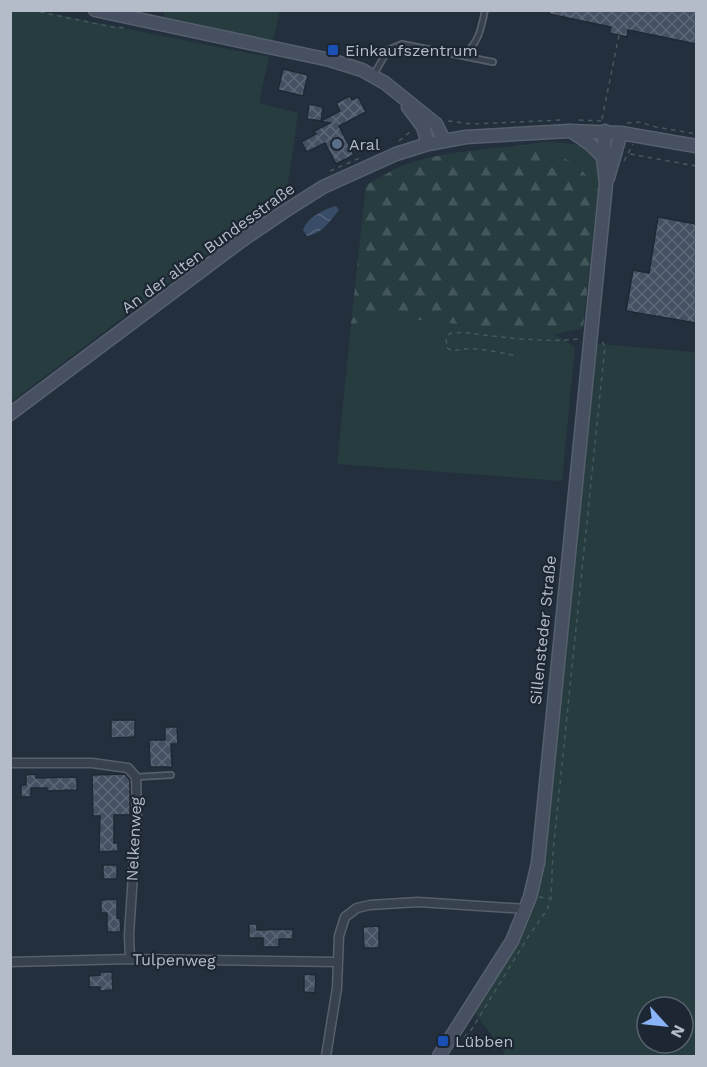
<svg xmlns="http://www.w3.org/2000/svg" width="707" height="1067" viewBox="0 0 707 1067" font-family="'Work Sans',sans-serif">
	<defs>
		<pattern id="forest-firs" width="22" height="20" patternUnits="userSpaceOnUse" patternTransform="scale(1.5)"><rect width="22" height="20" fill="#263c3f"/><path d="M5 1l3.5 6h-7zM16 11l3.5 6h-7z" fill="#435659"/></pattern>
		<pattern id="water-waves" width="16" height="10" patternUnits="userSpaceOnUse" patternTransform="scale(1.5)"><rect width="16" height="10" fill="#394c67"/><path d="M0 5q4-4 8 0t8 0" fill="none" stroke="#53647b"/></pattern>
		<pattern id="building-cross-hatch" width="8" height="8" patternUnits="userSpaceOnUse" patternTransform="scale(1.5)"><rect width="8" height="8" fill="#455162"/><path d="M0 0l8 8M0 8l8-8" fill="none" stroke="#5d6877"/></pattern>
	</defs>
	<rect width="100%" height="100%" fill="#242f3e"/>
	<path fill="#263c3f" fill-rule="evenodd" d="M11 10 38 11 269 57 259 103 298 113 286 198 256 217 11 402Z
		M164 11V10L280 11 273 41 164 17Z
		M543 142C563 142 596 142 599 168 600 174 598 182 598 188L574 162 523 145Z
		M388 317 555 334 575 347 562 481 337 464 351 324Z
		M601 344 696 352V1056H504L503 1050 474 1012 496 978 519 936 533 899 594 345ZM647 1007H683V1043H647Z"/>
	<path fill="url(#forest-firs)" d="M523 145 574 162 598 188 583 328 555 334 389 317 351 324 366 185C376 180 385 174 395 169 432 152 483 150 523 145Z"/>
	<path fill="url(#water-waves)" d="M336 206 339 210C330 221 322 234 307 236L303 230C307 218 324 209 336 206Z"/>
	<path fill="url(#building-cross-hatch)" stroke="#1f2835" stroke-width="1.5" d="M549 10H696V44L628 30 627 37 609 33 611 27 549 14Z
		M283 69 308 75 303 96 278 90Z
		M350 96 352 100 358 97 366 112 339 126 354 155 336 164 325 143 307 152 301 142 316 134 314 131 330 123 321 121 340 111 336 103Z
		M309 104 323 107 321 121 307 119Z
		M658 217 696 224V323L626 311 633 270 649 273Z
		M111 720H135V737L111 738Z
		M165 727H177L178 744H171L172 767H150L149 740H165Z
		M36 774V778L77 777V790L47 791V788H31V797H21V785H26V775Z
		M125 774 130 780V815H114V843H118V851L99 852 100 816H93L92 775Z
		M103 865H117V879H103Z
		M117 899V918H120L121 932H107V913H101V900Z
		M249 924H257V930L293 929V939H279V947H263V938H249Z
		M379 926V948H364L363 927Z
		M100 972H112L113 990 100 991V987H89V976L100 975Z
		M304 974 316 975 315 993 304 992Z"/>
	<g fill="none" stroke-linecap="round" stroke-linejoin="round">
		<g stroke="#565f6c" stroke-width="8">
			<path id="lane" d="M463 55C479 43 481 29 485 10
				M374 74 388 50 402 44 493 62
				M136 777 171 775"/>
		</g>
		<g stroke="#565f6c" stroke-width="11">
			<path id="street" d="M10 763H92L128 768 136 777 137 813 129 935 130 959
				M10 962 130 959 338 962
				M326 1056 337 988 339 936 345 917 357 908 370 905 418 902 526 909"/>
		</g>
		<g stroke="#565f6c" stroke-width="15">
			<path id="secondary" d="M95 10 330 60 362 70 385 83 436 124 444 140
				M408 107 423 127 428 144
				M571 131 590 144 603 157
				M608 178 621 133
				M10 414 241 241 282 213 323 187 396 154 428 144 466 137 569 131 621 133 696 146
				M439 1056 512 941 530 897 538 863 606 184 603 157 605 131"/>
		</g>
		<path stroke="#44595c" stroke-width="1.5" stroke-dasharray="4.5 4.5" stroke-linecap="butt" d="M31 10 112 27 126 28
			M602 119 619 35
			M579 120 601 121
			M448 121 472 124 562 120
			M627 123 641 122 651 126 696 134
			M399 141 411 131
			M630 154 696 166
			M624 161 633 144
			M330 171 362 157
			M513 355C494 352 472 345 453 351L447 348 446 339 449 334C464 330 477 335 492 336 520 339 550 342 578 339
			M539 897 550 898
			M464 1037 470 1032 528 937 547 910 551 898 553 852 605 346 601 340"/>
		<use href="#lane" stroke="#38414e" stroke-width="4.5"/>
		<use href="#street" stroke="#38414e" stroke-width="8"/>
		<use href="#secondary" stroke="#465061" stroke-width="12"/>
	</g>
	<g fill="#1a4fb4" stroke="#1d2633" stroke-width="2">
		<rect x="327" y="44" width="12" height="12" rx="3"/>
		<rect x="437" y="1035" width="12" height="12" rx="3"/>
	</g>
	<circle fill="#5c6f8a" stroke="#1d2633" stroke-width="2" cx="337" cy="144" r="6"/>
	<g text-anchor="middle" dominant-baseline="central" stroke-width="4.5" stroke-linejoin="round" paint-order="stroke">
		<g font-size="16" fill="#b4bcc9" stroke="#1d2633" text-anchor="start">
			<text x="345" y="50">Einkaufszentrum</text>
			<text x="349" y="144">Aral</text>
			<text x="455" y="1041">Lübben</text>
		</g>
		<g font-size="16" fill="#b4bcc9" stroke="#1d2633">
			<text transform="translate(208 248) rotate(-36)">An der alten Bundesstraße</text>
			<text transform="translate(543 630) rotate(-84)">Sillensteder Straße</text>
			<text transform="translate(134 839) rotate(-87)">Nelkenweg</text>
			<text transform="translate(174 960) rotate(1)">Tulpenweg</text>
		</g>
	</g>
	<rect width="707" height="1067" fill="none" stroke="#b4bcc9" stroke-width="24"/>
	<g transform="translate(665 1025) rotate(117)"><circle r="28" fill="#1d2633" stroke="#59626f" stroke-width="1.5"/>
	<path d="M0-4.5L10 22L0 15L-10 22Z" fill="#8ab4f8"/>
	<text y="-9" font-size="16" font-weight="bold" text-anchor="middle" fill="#b4bcc9">N</text>
	</g>
</svg>
